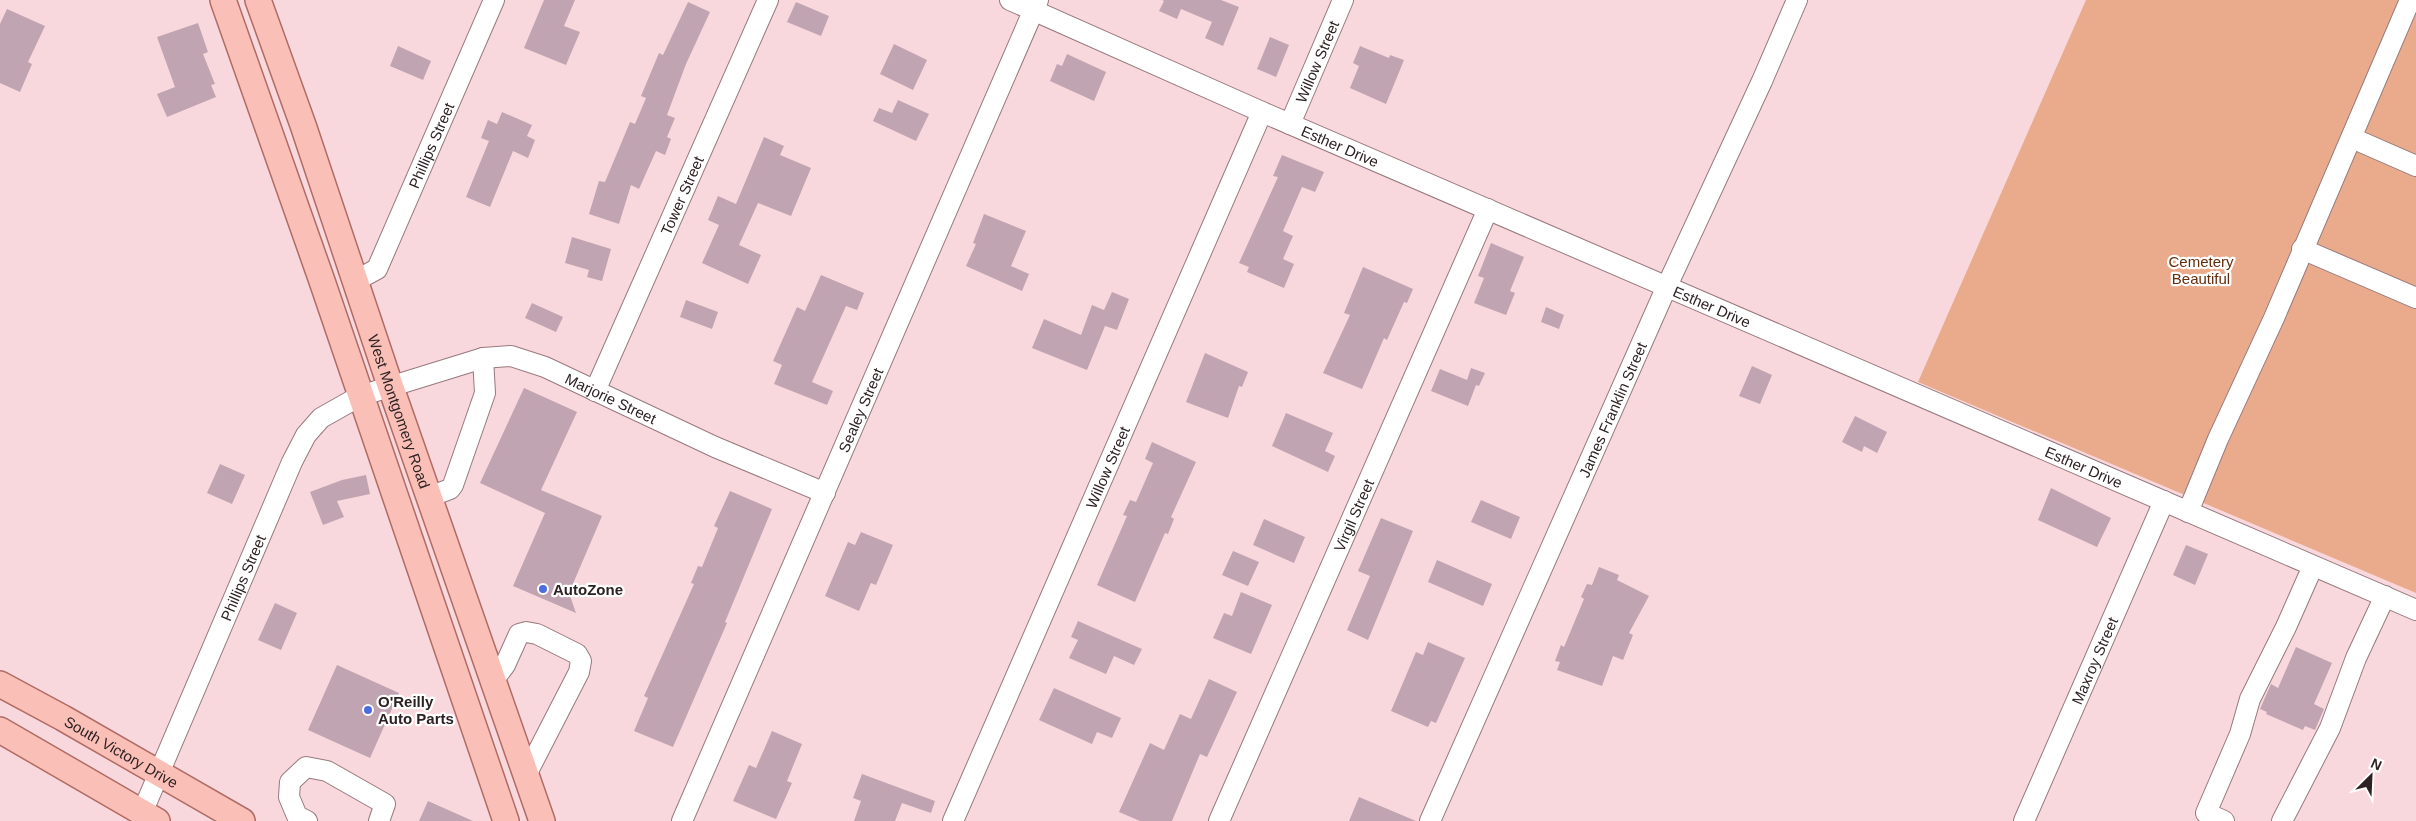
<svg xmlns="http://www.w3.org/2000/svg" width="2416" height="821" viewBox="0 0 2416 821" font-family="Helvetica,sans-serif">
	<rect width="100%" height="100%" fill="#f9d8dd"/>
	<path fill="#e9ab8b" d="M2086 0H2416V593L1918 382Z"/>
	<path fill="#c0a4b1" d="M544 0H575L564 26 580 32 566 65 524 48Z
		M1162 0H1221L1239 7 1223 46 1205 38 1212 22 1181 9 1177 19 1159 11 1164 1Z
		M688 2 710 12 686 64 667 115 675 118 667 137 671 139 665 155 656 151 639 189 631 185 619 224 589 214 599 181 605 182 630 122 635 124 646 98 641 96 659 53 663 55Z
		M796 2 829 16 821 36 787 22Z
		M7 9 45 26 28 62 32 64 20 92 0 83V24Z
		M198 23 208 52 203 54 215 84 211 85 216 97 167 117 157 94 175 87 157 37Z
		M1270 37 1289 45 1276 77 1257 69Z
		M894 44 927 60 913 90 880 74Z
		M398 46 431 61 423 80 390 66Z
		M1360 46 1389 58 1390 55 1404 60 1386 104 1350 88 1359 66 1353 63Z
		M1067 54 1106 72 1094 101 1050 81 1057 64 1062 66Z
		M898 100 929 114 916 141 873 121 879 108 892 113Z
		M502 112 532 125 527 136 535 140 528 158 513 151 490 207 466 197 489 141 481 138 488 120 497 124Z
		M764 137 784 146 780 155 811 168 791 216 758 203 739 245 761 255 748 284 702 263 719 225 708 220 718 196 736 204Z
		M1282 155 1324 172 1315 192 1302 187 1283 231 1293 236 1283 259 1294 264 1284 288 1247 272 1249 267 1239 263 1278 177 1273 176Z
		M984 214 1026 231 1011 266 1029 274 1022 291 966 266 976 244 973 243Z
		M572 237 611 249 602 281 587 277 589 270 565 263Z
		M1491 243 1524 257 1510 291 1515 293 1506 315 1474 303 1484 278 1478 276Z
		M1363 267 1413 289 1407 303 1404 302 1387 340 1384 338 1362 389 1323 373 1350 315 1344 313Z
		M821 275 864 293 857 310 846 306 812 382 833 391 827 405 774 384 782 365 773 361 797 307 805 311Z
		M1112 292 1129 299 1117 330 1105 326 1087 370 1032 348 1044 319 1081 335 1092 305 1104 310Z
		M686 300 718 312 712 329 680 317Z
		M532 303 563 317 556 332 525 318Z
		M1546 307 1564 315 1559 329 1541 322Z
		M1205 353 1248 372 1242 387 1239 386 1228 418 1186 402Z
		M1752 366 1772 375 1760 404 1739 396Z
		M1471 368 1485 373 1479 386 1476 385 1468 406 1431 391 1440 369 1467 380Z
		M524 388 577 412 541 490 602 516 569 593 576 613 513 586 545 513 480 483Z
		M1286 413 1333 433 1325 451 1335 456 1328 472 1272 446Z
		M1855 416 1887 432 1877 453 1864 446 1862 452 1842 442Z
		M1152 442 1196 462 1171 517 1174 519 1168 534 1165 533 1135 602 1097 585 1127 516 1123 515 1130 500 1136 502 1153 463 1145 459Z
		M220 464 245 475 232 504 207 493Z
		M366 475 370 494 337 501 344 517 323 525 310 492 342 480Z
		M2051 488 2111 518 2097 547 2038 520Z
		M730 491 772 509 725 622 727 623 673 747 634 731 648 698 644 696 694 584 691 583 698 566 702 567 718 528 714 526Z
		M1481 500 1520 517 1511 539 1471 522Z
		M1381 518 1413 531 1368 640 1347 630 1370 576 1358 571Z
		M1264 519 1305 537 1294 563 1253 545Z
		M861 532 893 545 876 585 871 583 859 611 825 596 848 542 855 545Z
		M2186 545 2208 554 2195 585 2173 575Z
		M1233 551 1259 562 1248 586 1222 575Z
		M1437 560 1492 584 1483 606 1428 582Z
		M1599 567 1619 575 1617 580 1649 596 1629 633 1633 635 1623 660 1613 656 1602 686 1557 670 1560 662 1555 661 1561 645 1564 647 1584 599 1581 597 1587 584 1592 585Z
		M1241 592 1272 605 1251 654 1213 638 1224 613 1232 616Z
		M275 603 297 613 281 650 258 640Z
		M1078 621 1142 649 1134 665 1114 656 1106 674 1069 658 1078 640 1071 637Z
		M1428 642 1465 658 1436 723 1431 721 1428 727 1391 711 1416 652 1423 655Z
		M2296 647 2332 663 2314 704 2324 709 2315 730 2305 726 2303 730 2266 714 2267 712 2260 709 2271 684 2278 688Z
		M337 665 399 693 370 758 308 730Z
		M1209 679 1237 692 1207 757 1200 754 1172 821H1140L1119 812 1150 743 1164 750 1180 714 1191 719Z
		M1054 688 1121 718 1112 738 1097 732 1092 744 1039 720Z
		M772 731 802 744 787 781 792 783 776 819 733 801 749 765 756 768Z
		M862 774 935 801 931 813 902 803 895 821H854L861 801 853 798Z
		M1359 797 1416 821H1349Z
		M428 801 473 821H419Z"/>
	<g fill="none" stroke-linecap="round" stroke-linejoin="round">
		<g stroke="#97797e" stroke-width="22">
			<g id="minor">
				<path id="s1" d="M1010 0 1262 112 2416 610"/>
				<path id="s2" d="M1290 124 1343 0"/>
				<path d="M2352 138 2416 166"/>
				<path d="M2302 249 2416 298"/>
				<path id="s3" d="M355 281 377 269 494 0"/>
				<path id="s4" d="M595 391 768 0"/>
				<path d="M429 497 450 489 453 485 485 393 483 358"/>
				<path d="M2188 512 2218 439 2274 318 2410 0"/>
				<path d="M492 682 505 665 519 634 526 632 537 634 577 654 581 661 579 672 526 775"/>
				<path id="s5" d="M142 813 292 462 306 435 321 418 360 396 483 358 511 356 545 367 715 447 825 493"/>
				<path d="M307 821 297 816 289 797 290 782 306 767 327 771 385 804 379 821"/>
				<path id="s6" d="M682 821 1038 0"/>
				<path id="s7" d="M953 821 1262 112"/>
				<path id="s8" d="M1219 821 1488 209"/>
				<path id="s9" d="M1430 821 1667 286 1762 81 1797 0"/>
				<path id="s10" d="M2024 821 2164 501"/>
				<path d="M2224 821 2206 813 2240 734 2250 699 2286 627 2313 566"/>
				<path d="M2282 821 2330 728 2356 658 2385 596"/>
			</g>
		</g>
		<g stroke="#b06c64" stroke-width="28">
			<g id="major">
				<path d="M223 0 322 281 506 821"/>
				<path id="s11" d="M258 0 303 125 390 385 542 821"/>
				<path id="s12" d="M0 684 63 718 242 821"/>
				<path d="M0 730 157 821"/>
			</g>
		</g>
		<use href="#minor" stroke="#fff" stroke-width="20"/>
		<use href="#major" stroke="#fabfb7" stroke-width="25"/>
	</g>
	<g fill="#4c6ce0" stroke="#fff" stroke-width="2">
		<circle cx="543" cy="589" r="5"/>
		<circle cx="368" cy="710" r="5"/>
	</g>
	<g text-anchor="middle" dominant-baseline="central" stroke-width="4.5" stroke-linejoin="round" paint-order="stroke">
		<g font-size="15" fill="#2d2123" stroke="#fff">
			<text stroke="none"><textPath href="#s2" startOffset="68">Willow Street</textPath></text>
			<text stroke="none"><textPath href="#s3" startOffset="160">Phillips Street</textPath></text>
			<text stroke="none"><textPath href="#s1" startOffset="361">Esther Drive</textPath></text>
			<text stroke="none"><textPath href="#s4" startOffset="214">Tower Street</textPath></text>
			<text stroke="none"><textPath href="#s1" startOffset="766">Esther Drive</textPath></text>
			<text stroke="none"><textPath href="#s5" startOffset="745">Marjorie Street</textPath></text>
			<text stroke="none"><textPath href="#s9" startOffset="450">James Franklin Street</textPath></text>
			<text stroke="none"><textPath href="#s11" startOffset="435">West Montgomery Road</textPath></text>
			<text stroke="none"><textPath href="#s6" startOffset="448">Sealey Street</textPath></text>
			<text stroke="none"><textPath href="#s7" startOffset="386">Willow Street</textPath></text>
			<text stroke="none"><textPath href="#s1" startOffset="1171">Esther Drive</textPath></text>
			<text stroke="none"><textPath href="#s8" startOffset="334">Virgil Street</textPath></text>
			<text stroke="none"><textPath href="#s5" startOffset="256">Phillips Street</textPath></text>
			<text stroke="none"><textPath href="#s10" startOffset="175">Maxroy Street</textPath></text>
			<text stroke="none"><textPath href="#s12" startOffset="139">South Victory Drive</textPath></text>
		</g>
		<g font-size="15" fill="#632e0e" stroke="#fff">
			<text x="2201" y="261">Cemetery<tspan x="2201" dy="17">Beautiful</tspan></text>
		</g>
		<g font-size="15" font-weight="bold" fill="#2d2123" stroke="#fff" text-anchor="start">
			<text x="553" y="589">AutoZone</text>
			<text x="378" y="701">O'Reilly<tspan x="378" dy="17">Auto Parts</tspan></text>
		</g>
	</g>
	<g transform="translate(2371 776) rotate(24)" stroke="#ffffff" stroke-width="4" paint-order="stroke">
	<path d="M0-4L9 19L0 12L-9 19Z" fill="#2d2123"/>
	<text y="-8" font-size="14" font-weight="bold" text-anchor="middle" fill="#2d2123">N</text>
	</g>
</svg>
